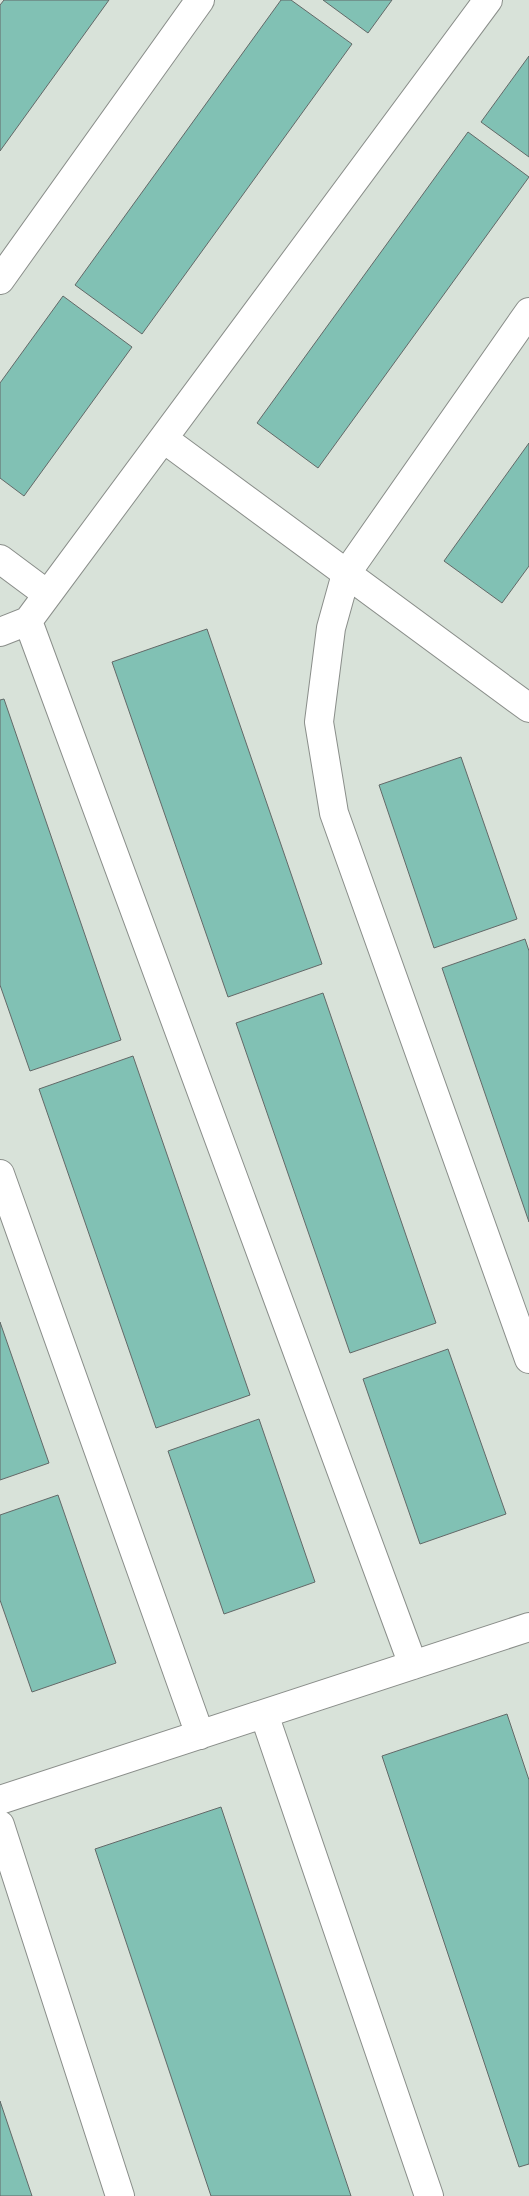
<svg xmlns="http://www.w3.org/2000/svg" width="529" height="2196" viewBox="0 0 529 2196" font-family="'Nunito Sans',sans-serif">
	<rect width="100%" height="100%" fill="#e9eee9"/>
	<path fill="#d8e2d9" d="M0 0H529V2196H0Z"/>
	<path fill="#81c1b4" stroke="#636968" d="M4 0H109L0 151V5Z
		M281 0H291L352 44 142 334 75 285Z
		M323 0H392L368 33Z
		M529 56V157L481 122Z
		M468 132 529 177 318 468 257 423Z
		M63 296 132 347 24 496 0 478V383Z
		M529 443V566L502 603 444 561Z
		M207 629 322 964 228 997 112 662Z
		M4 699 121 1040 30 1071 0 985V700Z
		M461 757 517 919 434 948 379 785Z
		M525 939 529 951V1222L442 968Z
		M323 993 436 1323 350 1353 236 1023Z
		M133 1056 250 1395 156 1428 39 1089Z
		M0 1322 49 1463 0 1480Z
		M448 1349 506 1514 420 1544 363 1379Z
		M259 1419 315 1582 224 1614 168 1451Z
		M58 1495 116 1663 32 1692 0 1600V1515Z
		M507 1714 529 1780V2164L519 2167 382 1756Z
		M221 1807 351 2196H211L95 1849Z
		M0 2101 32 2196H0Z"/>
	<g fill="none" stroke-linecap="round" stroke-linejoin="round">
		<g stroke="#8a8e8a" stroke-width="30">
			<path id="minor" d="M0 280 200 0
				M529 312 346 574 331 628 319 722 334 813 529 1359
				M164 439 529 708
				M0 559 47 594
				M28 621 413 1665
				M0 632 28 621 488 0
				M0 1174 200 1735
				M264 1714 429 2196
				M0 1800 529 1627
				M0 1825 120 2196"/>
		</g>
		<use href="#minor" stroke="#fff" stroke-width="28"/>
	</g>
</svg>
